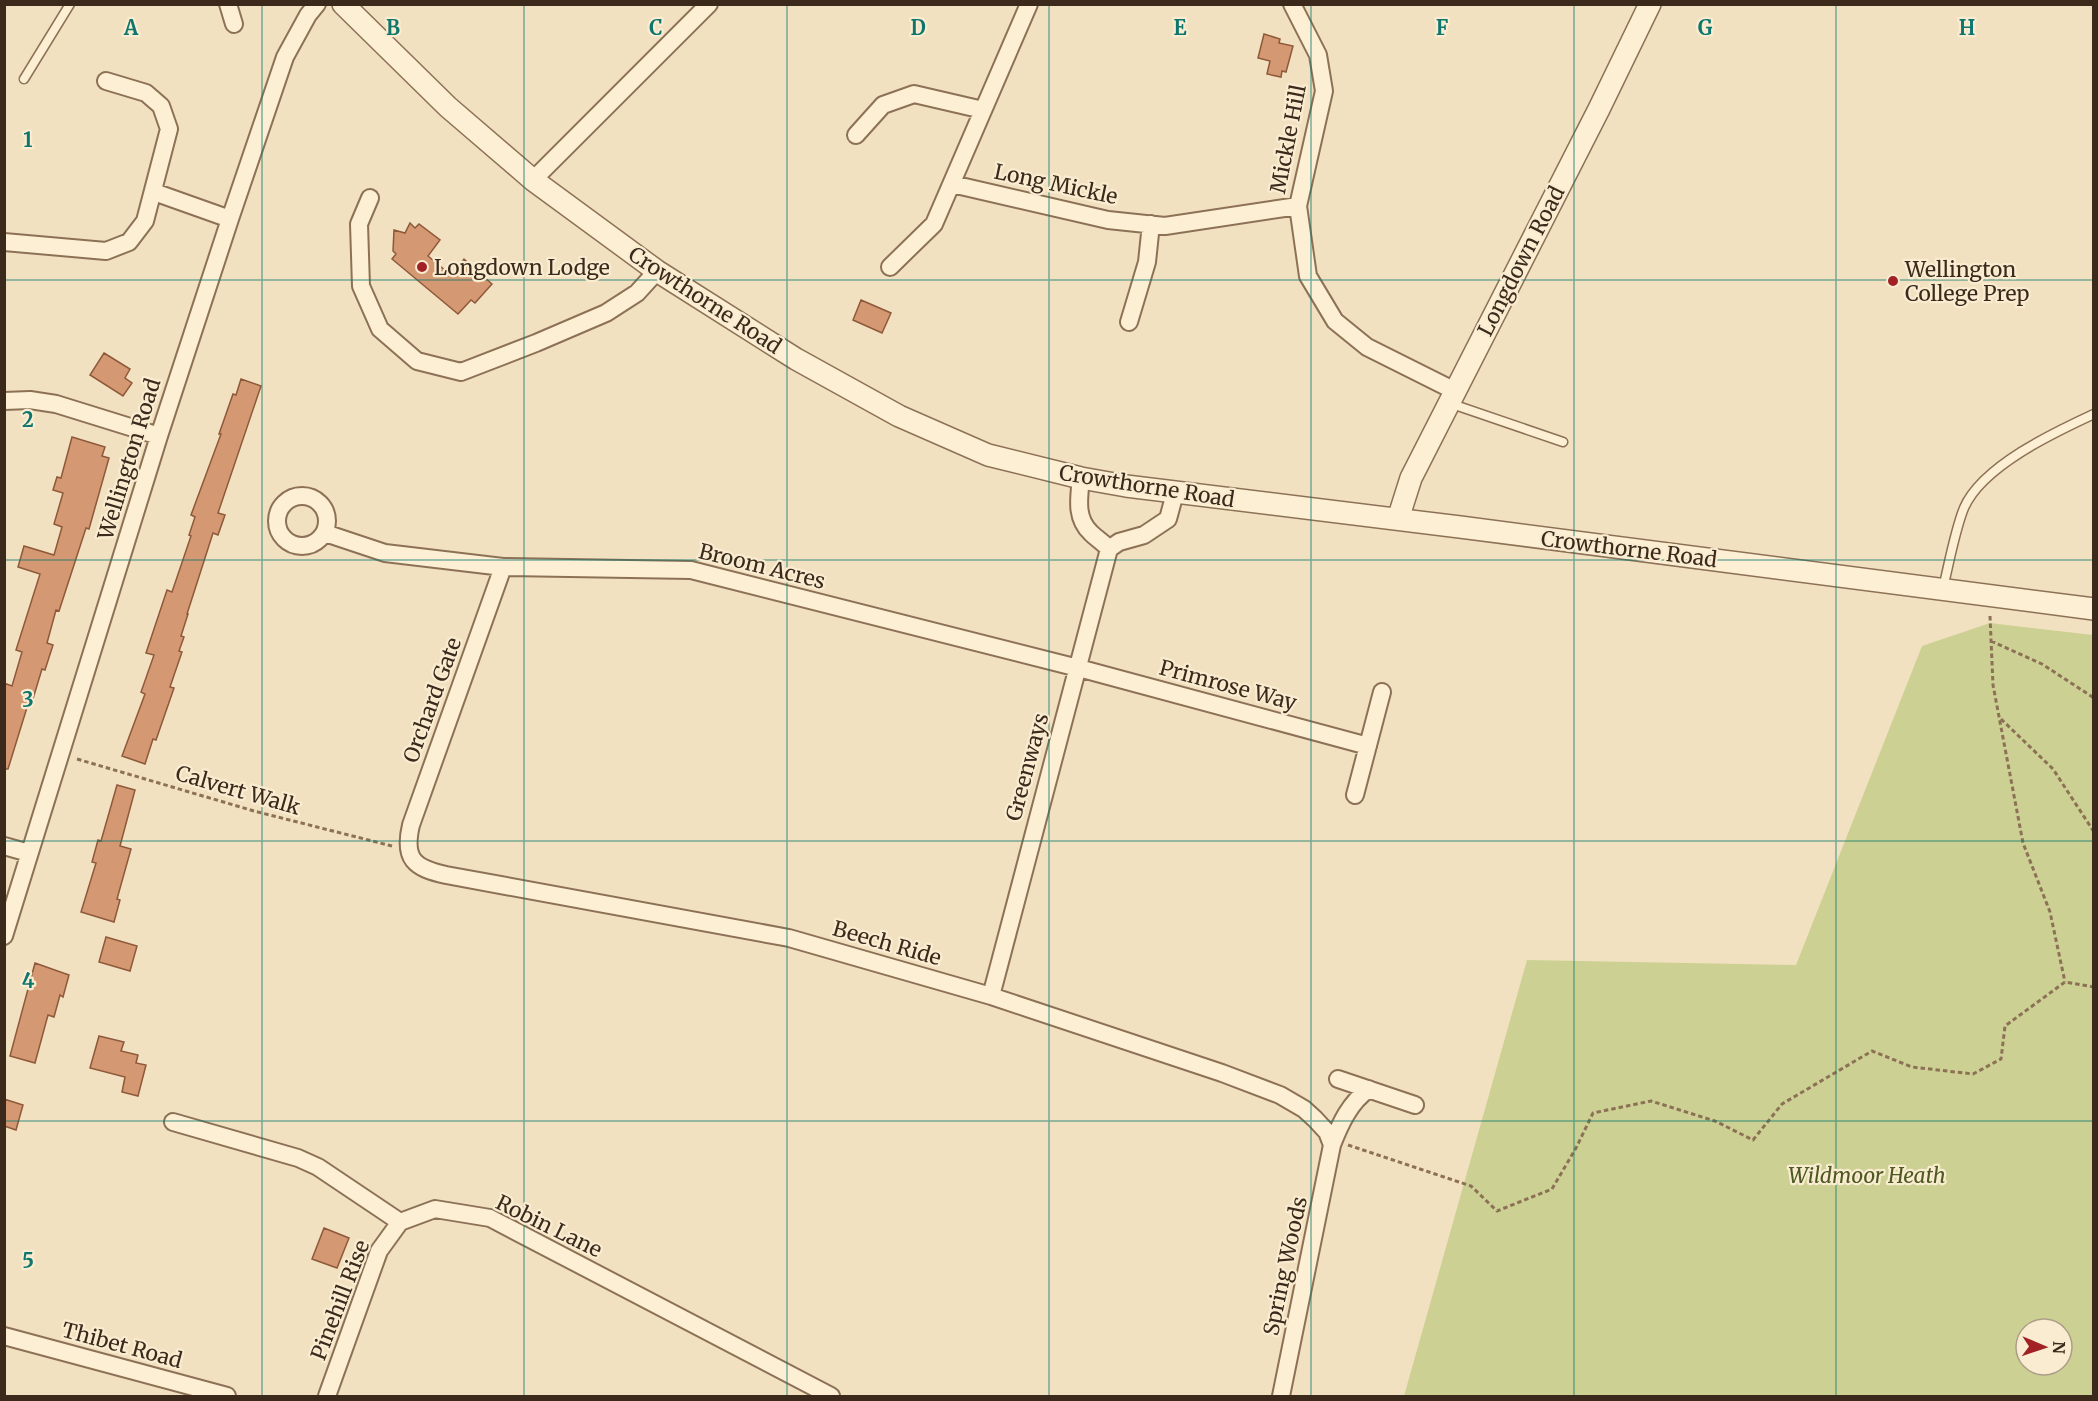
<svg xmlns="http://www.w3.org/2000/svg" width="2098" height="1401" viewBox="0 0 2098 1401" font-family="Merriweather,serif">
	<rect width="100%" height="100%" fill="#f2e1c0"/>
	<path fill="#ccd193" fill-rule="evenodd" d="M1990 623 2093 635V1396H1404L1527 960 1796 965 1922 646ZM2026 1329H2062V1365H2026Z"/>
	<path fill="#d49872" stroke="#8e593a" stroke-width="1.5" d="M1264 34 1280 39 1279 43 1293 46 1286 72 1282 71 1281 77 1267 74 1270 61 1258 58Z
		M410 223 415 228 419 224 440 240 428 256 452 276 464 259 492 284 475 303 471 300 458 314 392 259 396 254 393 251 394 230 405 233Z
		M861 300 891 313 882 333 853 320Z
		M104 353 130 369 125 378 132 383 123 396 90 375Z
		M241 379 261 386 218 513 225 515 218 535 213 533 187 614H188L181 636 184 637 179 651 182 652 170 687 174 688 156 740 153 739 145 764 122 756 145 694 141 692 154 655 146 653 167 590 172 592 191 536 189 535 195 517 191 515 221 434H219L233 394 236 395Z
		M72 437 105 447 102 456 109 458 89 529 86 528 59 611 56 610 47 643 53 645 45 670 42 669 32 702 29 701 8 769H4V683L12 686 22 652 16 650 40 574 18 567 24 546 54 555 62 527 54 524 63 493 53 490 57 477 61 478Z
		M117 785 135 790 120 846 131 849 117 899 120 900 114 922 81 912 96 863 92 862 98 840 101 841Z
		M106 937 137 946 130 971 99 962Z
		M35 963 69 975 63 997 60 995 54 1017 48 1015 35 1063 10 1056Z
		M99 1036 124 1042 121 1051 138 1055 136 1063 146 1065 138 1096 122 1092 125 1077 90 1068Z
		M4 1099 23 1105 16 1130 4 1126Z
		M324 1228 349 1238 337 1268 312 1259Z"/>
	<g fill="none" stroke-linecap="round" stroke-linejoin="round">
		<g stroke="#8d7156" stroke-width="11">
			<path id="service" d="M24 79 70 4
				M1449 403 1563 442
				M1943 588C1949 564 1955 530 1964 508 1982 466 2055 432 2094 414"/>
		</g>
		<g stroke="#8d7156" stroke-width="20">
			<path id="minor" d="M228 4 234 24
				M1292 4 1318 55 1324 91 1298 206 1308 276 1335 321 1367 347 1455 391
				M856 135 883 105 914 94 983 110
				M533 180 709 4
				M952 184 1108 220 1165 226 1298 206
				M154 192 230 219
				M370 198 359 224 361 286 380 329 417 361 461 372 536 343 606 313 637 293 657 271
				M4 242 106 251 129 242 145 221 169 129 161 106 146 93 106 81
				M890 267 934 224 1029 4
				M1129 322 1147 262 1151 224
				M4 401 30 400 56 404 159 436
				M1081 478C1079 498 1075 518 1091 533 1097 539 1103 542 1109 549
				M277 521a25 25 0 1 1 50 0a25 25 0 1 1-50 0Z
				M325 533 385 553 503 567 691 570 1086 670 1368 746
				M503 567 411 825C403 859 414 868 446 875L789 938 991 996 1222 1073 1280 1095 1304 1109 1315 1119 1327 1132 1332 1145
				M1355 795 1382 692
				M4 846 29 853
				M4 936 159 436 230 219 285 57 308 15 317 4
				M991 996 1109 549 1119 542 1144 535 1168 519 1175 493
				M1338 1079 1415 1105
				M173 1122 298 1158 318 1167 400 1222
				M400 1222 435 1209 490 1218 831 1396
				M4 1336 227 1396
				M327 1396 379 1251 400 1222
				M1281 1396 1332 1145C1340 1124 1350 1102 1369 1089"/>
		</g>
		<g stroke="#8d7156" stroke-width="24">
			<path id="tertiary" d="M343 4 448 107 533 180 657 271 796 359 899 416 988 455 1081 478 1126 486 1460 527 2094 609
				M1398 519 1411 478 1599 109 1650 4"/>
		</g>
		<path stroke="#8d7156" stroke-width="3" stroke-dasharray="4.5 3" stroke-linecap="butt" d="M1990 616 1993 685 2023 843 2050 912 2065 982
			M1991 641 2042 664 2094 698
			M2001 719 2053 769 2094 832
			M77 759 254 811 392 846
			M1348 1145 1471 1186 1497 1211 1552 1189 1576 1148 1593 1113 1651 1101 1715 1121 1753 1140 1782 1104 1872 1051 1912 1067 1973 1074 2001 1059 2005 1026 2065 982 2094 987"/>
		<use href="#service" stroke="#fcefd4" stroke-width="8"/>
		<use href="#minor" stroke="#fcefd4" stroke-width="16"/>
		<use href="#tertiary" stroke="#fcefd4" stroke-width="21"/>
	</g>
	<path fill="none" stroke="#0f766e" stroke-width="1.5" stroke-opacity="0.55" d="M262 4V1396M524 4V1396M787 4V1396M1049 4V1396M1311 4V1396M1574 4V1396M1836 4V1396M4 280H2094M4 560H2094M4 841H2094M4 1121H2094"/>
	<g fill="#a12125" stroke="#f9ecd0" stroke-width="2">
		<circle cx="422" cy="267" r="6"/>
		<circle cx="1893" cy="281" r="6"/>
	</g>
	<g text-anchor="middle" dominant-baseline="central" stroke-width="4.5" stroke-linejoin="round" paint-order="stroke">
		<g font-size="21" fill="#3b2a1c" stroke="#f9ecd0">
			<text transform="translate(1288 139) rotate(-79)">Mickle Hill</text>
			<text transform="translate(1056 184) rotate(12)">Long Mickle</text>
			<text transform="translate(1521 261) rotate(-63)">Longdown Road</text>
			<text transform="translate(705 300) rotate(33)">Crowthorne Road</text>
			<text transform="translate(129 459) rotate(-73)">Wellington Road</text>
			<text transform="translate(1147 486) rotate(9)">Crowthorne Road</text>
			<text transform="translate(1629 549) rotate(7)">Crowthorne Road</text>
			<text transform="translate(762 566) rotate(14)">Broom Acres</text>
			<text transform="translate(1228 685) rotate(15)">Primrose Way</text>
			<text transform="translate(432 700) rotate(-70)">Orchard Gate</text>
			<text transform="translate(1027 767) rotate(-75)">Greenways</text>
			<text transform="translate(238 790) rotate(16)">Calvert Walk</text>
			<text transform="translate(887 943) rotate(16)">Beech Ride</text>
			<text transform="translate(549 1226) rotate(26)">Robin Lane</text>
			<text transform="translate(1285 1266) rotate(-78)">Spring Woods</text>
			<text transform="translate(340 1300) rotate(-69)">Pinehill Rise</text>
			<text transform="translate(122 1345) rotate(15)">Thibet Road</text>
		</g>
		<g font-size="21" fill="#3b2a1c" stroke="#f9ecd0" text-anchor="start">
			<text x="434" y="267">Longdown Lodge</text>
			<text x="1905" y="269">Wellington<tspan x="1905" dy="24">College Prep</tspan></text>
		</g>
		<g font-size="21" font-style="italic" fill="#4d5921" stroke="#f9ecd0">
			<text x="1867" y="1175">Wildmoor Heath</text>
		</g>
	</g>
	<g font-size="20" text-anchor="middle" font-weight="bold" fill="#0f766e" stroke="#f9ecd0" stroke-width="4.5" stroke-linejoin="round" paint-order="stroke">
		<text x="131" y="35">A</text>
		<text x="393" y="35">B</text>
		<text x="656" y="35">C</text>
		<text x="918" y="35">D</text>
		<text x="1180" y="35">E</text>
		<text x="1442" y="35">F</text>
		<text x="1705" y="35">G</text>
		<text x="1967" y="35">H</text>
		<text x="28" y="147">1</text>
		<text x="28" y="427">2</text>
		<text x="28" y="707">3</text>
		<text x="28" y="988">4</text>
		<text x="28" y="1268">5</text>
	</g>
	<rect width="2098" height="1401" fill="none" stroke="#3b2a1c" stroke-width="12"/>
	<g transform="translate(2044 1347) rotate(92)"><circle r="28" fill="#f9ecd0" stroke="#ad9e88" stroke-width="1.5"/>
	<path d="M0-4.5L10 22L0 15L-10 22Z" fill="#a12125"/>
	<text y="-9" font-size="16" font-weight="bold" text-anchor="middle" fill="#3b2a1c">N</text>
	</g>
</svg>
